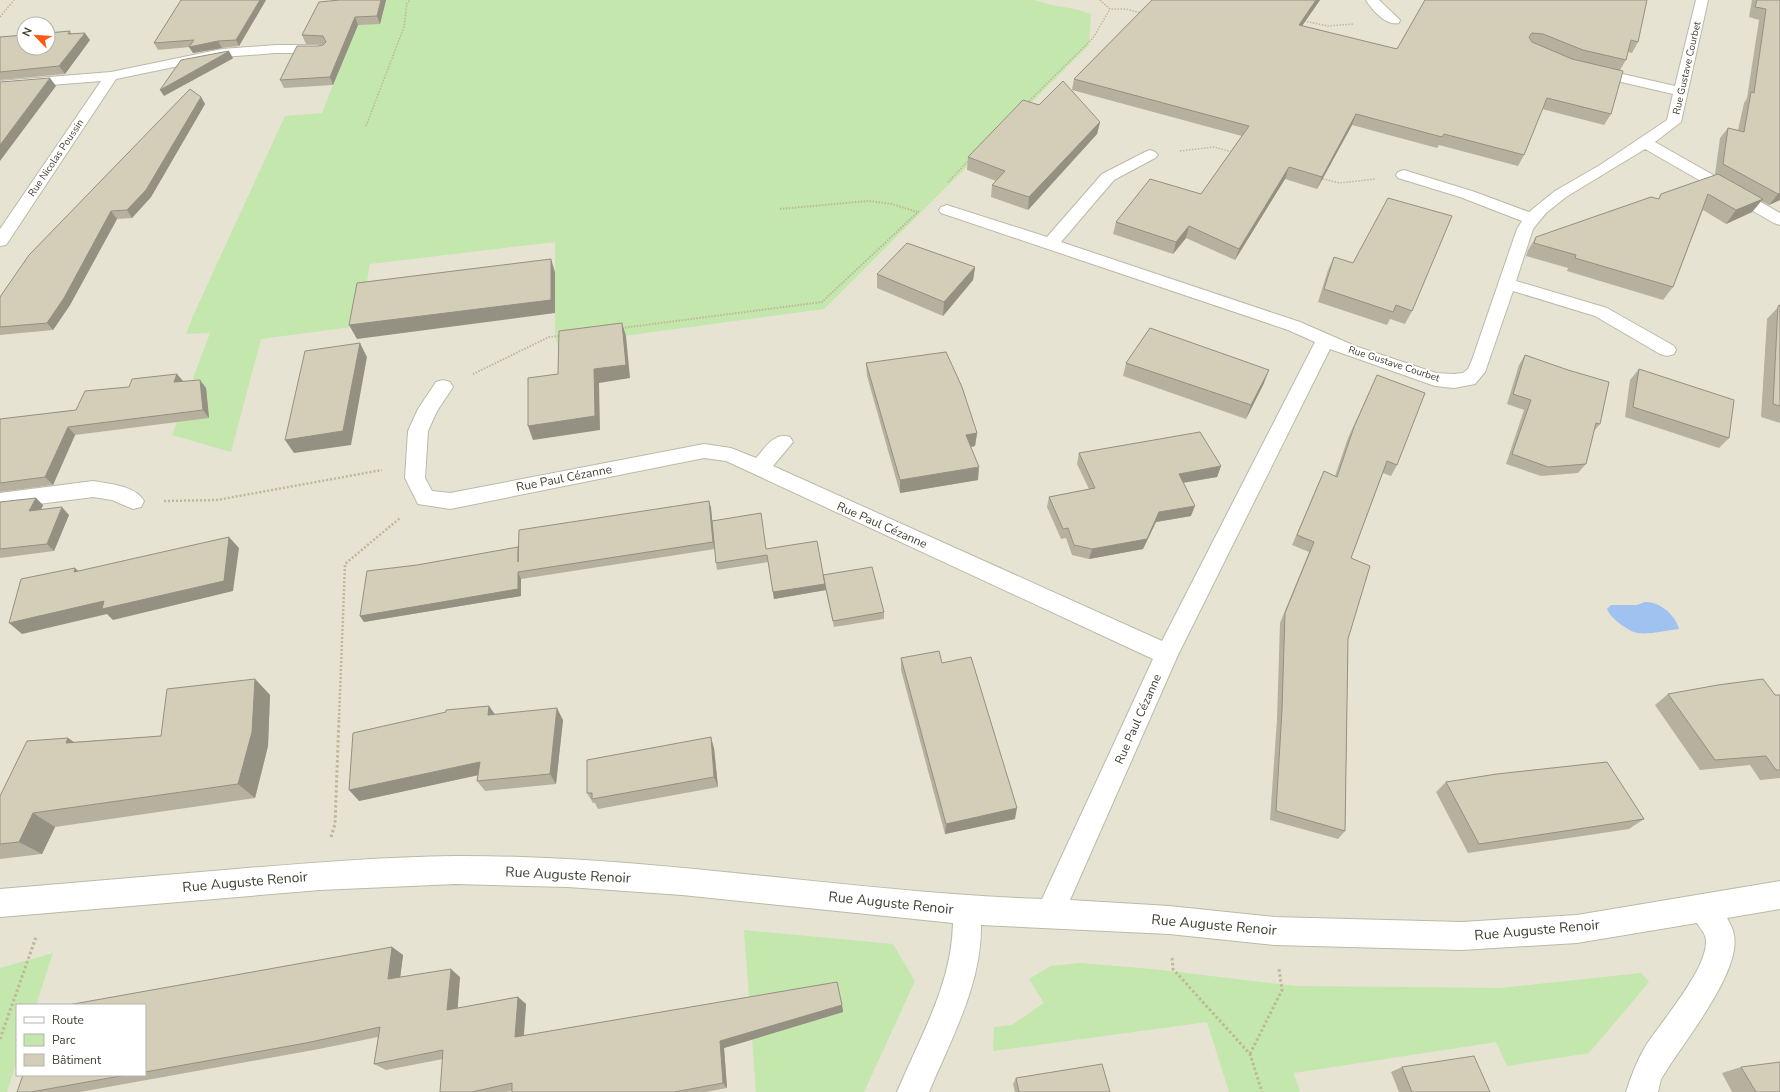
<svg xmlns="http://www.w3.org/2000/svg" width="1780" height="1092" viewBox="0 0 1780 1092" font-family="'Nunito Sans',sans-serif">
	<rect width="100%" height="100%" fill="#f2f0e4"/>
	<path fill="#e6e3d2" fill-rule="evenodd" d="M0 0H1780V1092H0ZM24 24H48V48H24ZM17 1005H145V1075H17Z"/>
	<path fill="#c3e7ac" d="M331 0H1035C1053 7 1073 7 1091 14L1089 45 824 309 557 345 555 332V242L370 264 359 326 261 339 231 452 172 435 210 333 186 334 192 318 285 116 322 113 354 32 320 34Z
		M744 930 893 944 915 981 864 1092H756Z
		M53 953 36 1005H17V1061L7 1092H0V968Z
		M1080 963 1152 969 1296 986 1501 988 1641 973 1649 982 1589 1053 1507 1066 1496 1042 1294 1073 1300 1092H1229L1207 1022 993 1051 994 1027 1012 1025 1044 1003 1029 979 1051 966Z"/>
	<path fill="#9fc2f0" d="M1645 602C1660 601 1676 616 1679 629 1669 630 1647 635 1638 633 1629 632 1610 618 1607 609L1611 605H1637Z"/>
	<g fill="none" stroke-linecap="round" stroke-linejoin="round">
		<g stroke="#bdb9a7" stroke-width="2">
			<path id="minor" d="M1366 0H1379L1400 20 1399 23C1386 26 1372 10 1366 0Z
				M1696 0H1708L1681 122 1655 142 1780 213V225L1774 223 1645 149 1566 197 1546 213 1533 229 1516 281 1607 308 1674 346 1676 350 1674 354 1667 356 1660 354 1595 316 1513 291 1485 372 1475 384 1454 388 1435 386 1330 349 1178 655 1070 900 1169 906 1274 917 1462 922 1577 915 1780 881V909L1727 918C1730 923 1733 929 1734 935 1741 971 1687 1038 1668 1068L1661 1079 1658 1092H1626C1631 1076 1637 1061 1645 1047 1659 1024 1714 962 1705 936 1704 932 1699 927 1697 923L1577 943 1462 950 1274 945 1169 934 981 925C982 984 951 1039 929 1092H897C920 1037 952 984 953 923L682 895 568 887 455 884 320 890 0 917V889C79 882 157 876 236 869 309 863 382 857 456 856 652 855 846 892 1042 899L1153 659 726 461 704 458 450 509 418 504 405 478 408 431 418 409 436 382 443 380 450 382 453 387 437 411 428 431 425 478 432 491 450 493 704 444 731 448 756 458C766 447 774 432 790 437L793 442 773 466 1162 641 1315 342 1288 330 941 213 939 210 941 207 947 205 953 207 1047 237 1102 174 1145 152 1150 150 1155 152 1158 155 1155 158 1114 180 1061 242 1300 322 1355 346 1436 373 1454 374 1463 373 1468 369 1472 360 1517 229 1522 221 1460 197 1398 178 1396 175 1398 172 1404 170 1410 172 1472 191 1529 212 1555 191 1600 165 1667 120 1673 94 1587 74 1585 71 1587 68 1592 67 1675 86Z
				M276 45H321L326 46 328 49 326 52 321 53H276L222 57 116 79 6 245 0 246V229L101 81 0 89V81L111 72 222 49Z
				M93 481C109 484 135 485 144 501L141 507 133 509 112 500 93 497 0 509V493Z"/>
		</g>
		<path stroke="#bfb898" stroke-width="1.5" stroke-dasharray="1.5 1.5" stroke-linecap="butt" d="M1100 0 1110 9H1126L1141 13
			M0 17 14 0
			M1304 21 1328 26 1354 24
			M1027 103 1093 38 1110 9
			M366 126 404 27 407 3 410 0
			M1180 151 1214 147 1232 152
			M1320 178 1339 183 1376 179
			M948 182 968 161"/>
		<path stroke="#bfb898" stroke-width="2" stroke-dasharray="1.5 1.5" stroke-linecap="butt" d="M780 209 868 201 892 204 917 212
			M622 328 822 302 919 211
			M473 374 549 337 561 336"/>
		<path stroke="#bfb898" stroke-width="2.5" stroke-dasharray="2 2" stroke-linecap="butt" d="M164 501 217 500 382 470
			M339 719 345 564 400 518"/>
		<path stroke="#bfb898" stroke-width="3" stroke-dasharray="2.5 2.5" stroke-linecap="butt" d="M331 837 335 824 339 718
			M1172 958 1173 969 1250 1054 1262 1092
			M0 1039 36 937
			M1250 1054 1282 990 1279 969"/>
		<use href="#minor" fill="#fff" fill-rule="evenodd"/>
	</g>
	<path fill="#b6b19f" d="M181 0H266L239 46 222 48 193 53 190 47 158 50 154 43Z
		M386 0 380 24 358 25 333 85 284 88 280 80 318 46 323 45V44H306L302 35Z
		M1152 0H1320L1302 26 1397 49 1425 0 1638 42 1632 53 1628 52 1626 60 1620 70 1611 114 1604 125 1542 109 1524 155 1518 166 1439 145 1437 148 1352 125 1317 189 1285 179 1235 260 1186 238 1173 254 1113 234 1116 222 1201 194 1242 136 1072 90 1074 79Z
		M1752 0H1780V200L1769 205 1761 201 1752 212 1726 224 1703 210 1673 287 1663 300 1567 271 1568 268 1526 256 1528 250 1536 237 1658 199 1661 194 1716 175 1715 174 1720 138 1728 128 1738 130 1744 103 1747 98 1759 20 1749 17Z
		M70 31 72 34 90 40 65 74 0 80V37Z
		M201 97 205 104 151 197 132 218 117 219 70 305 53 330 0 335V297Z
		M1100 122 1097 134 1028 210 991 197 992 185 996 181 967 170 968 157Z
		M1334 257 1412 311 1405 324 1390 319 1387 325 1318 302 1328 270Z
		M975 267 973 280 943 316 877 288V274Z
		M1780 305V423L1761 417 1767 319Z
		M1525 355 1600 424 1594 431 1586 464 1578 473 1541 476 1506 464 1524 410 1507 404 1519 365Z
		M866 363 977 433 975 446 971 447 978 480 900 493 867 376Z
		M1126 363 1264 383 1246 419 1123 376Z
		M1639 369 1729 438 1719 448 1625 417 1630 380Z
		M1377 375 1397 465 1391 476 1383 473 1351 558 1348 639 1345 831 1338 839 1270 820 1277 719 1280 623 1309 552 1292 545 1319 482 1324 471 1335 476 1348 438Z
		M183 381 206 388 209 418 75 435 53 485 0 492V419L76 410Z
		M1079 453 1221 466 1217 477 1183 483 1191 516 1156 522 1143 549 1089 559 1072 555 1066 538 1061 539 1047 507 1049 497 1089 489 1077 464Z
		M36 498 43 505 41 510 69 515 54 551 0 558V502Z
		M709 501 711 508 712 521 766 549 824 576 884 612V619L834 627 825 587 826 590 774 599 768 562 717 570 716 563 715 549 521 579V596L364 622 360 616 417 565 518 548Z
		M901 658 942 663 1015 819 945 834 901 670Z
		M255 679 270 695 268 746 255 798 55 827 42 854 0 859V796L68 738 74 742 161 736Z
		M1668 694 1775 695H1780V778L1760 780 1750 765 1700 770 1655 705Z
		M489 706 495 714 563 720 556 784 485 791 477 781 478 775 359 801Z
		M714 748 718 787 598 809 595 803H593L587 793Z
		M1446 782 1644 819 1629 829 1468 853 1436 792Z
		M392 947 403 955 400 977H460L457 1008 518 997 526 1004 524 1036 842 1005 843 1012 724 1048 727 1088 706 1092H512V1091L506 1092H440L443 1059 386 1070 374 1064 378 1037 319 1049 80 1092H17L23 1075H145V1005Z
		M1402 1067 1490 1092H1399L1391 1072Z
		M1741 1067 1780 1092H1732L1722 1073Z
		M1016 1078 1110 1092H1015L1013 1084Z"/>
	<path fill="#949082" d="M260 0H266L239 46 236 40Z
		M381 0H386L380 24 377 16Z
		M1316 0H1320L1295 36 1299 25Z
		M355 17 358 25 333 85 330 77Z
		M85 33 90 40 65 74 59 66Z
		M218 41 222 48 193 53 189 47Z
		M229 51 233 58 232 59 164 96 160 90Z
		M50 78 56 86 0 161V145Z
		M201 97 205 104 151 197 132 218 127 210Z
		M1356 114 1352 125 1317 189 1322 177Z
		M1100 122 1097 134 1028 210 1029 197Z
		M1289 167 1285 179 1235 260 1239 249Z
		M1780 193V200L1769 205 1778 194Z
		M1763 199 1752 212 1726 224 1736 210Z
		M111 211 117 219 70 305 53 330 47 323Z
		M1189 226 1186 238 1173 254 1176 242Z
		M551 259 555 272V313L357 339 349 325Z
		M975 267 973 280 943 316 944 302Z
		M622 323 626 336 630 378 599 383 600 430 533 440 528 426 594 369Z
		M360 343 367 357 351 445 294 453 285 440Z
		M1269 370 1264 383 1246 419 1251 405Z
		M177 374 183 381 180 390 174 382Z
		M200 380 206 388 209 418 203 410Z
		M68 427 75 435 53 485 45 477Z
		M977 433 975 446 965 448 966 435Z
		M1221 466 1217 477 1175 484 1179 474Z
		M979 467 978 480 900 493V480Z
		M36 498 43 505 37 519 29 511Z
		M709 501 711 508 715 549 713 542Z
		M1195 506 1191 516 1156 522 1143 549 1089 559 1092 549 1159 512Z
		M62 507 69 515 54 551 47 544Z
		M229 537 239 548 233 591 113 620 107 614 22 634 9 623Z
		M75 568 86 578 74 572Z
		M518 572 521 579V596L364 622 360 616Z
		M825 584 826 590 774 599 773 592Z
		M255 679 270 695 268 746 255 798 238 784Z
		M489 706 496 717 488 715Z
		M557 708 563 720 556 784 550 774Z
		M711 737 714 748 718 787 714 777Z
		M68 738 88 753 66 743Z
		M480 762 488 773 359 801 349 790Z
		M1017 808 1015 819 945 834 946 824Z
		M33 813 55 827 42 854 19 842Z
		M392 947 403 955 399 987 388 979Z
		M451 969 460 977 457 1017 447 1010Z
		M518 997 526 1004 523 1043 515 1037Z
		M842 1005 843 1012 724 1048 727 1088 723 1083 720 1041Z"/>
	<path fill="#d4ceb9" stroke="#949082" d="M181 0H260L236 40 218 41 189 47 194 40 154 43Z
		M340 0H381L377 16 355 17 330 77 280 80 297 46H318L323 45 326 42 323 36 302 35 319 2Z
		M1152 0H1316L1299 25 1397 49 1425 0H1647L1638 42 1631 40 1626 60 1583 50 1543 34 1532 33 1529 37 1532 42 1572 59 1623 71 1611 114 1547 98 1524 155 1444 134 1442 137 1356 114 1322 177 1289 167 1239 249 1189 226 1176 242 1116 222 1150 179 1201 194 1249 126 1074 79Z
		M1757 0H1780V193L1778 194 1723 164 1728 128 1744 132 1751 92 1754 93 1766 9 1755 7Z
		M70 31 68 34 85 33 59 66 0 72V37L24 35V48H48V33Z
		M229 51 228 52 160 90 181 60Z
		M50 78 0 145V82Z
		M1063 81 1100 122 1029 197 992 185 1005 171 968 157 1023 100 1039 105Z
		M190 89 201 97 146 190 127 210 111 211 64 298 47 323 0 327V297L29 255Z
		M1718 174 1763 199 1736 210 1708 194 1673 287 1575 258 1576 255 1534 243 1536 237 1651 197 1659 199 1661 194Z
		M1388 198 1452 216 1412 311 1396 305 1393 312 1324 289 1334 257 1353 263Z
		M907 243 975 267 944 302 877 274Z
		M551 259V300L349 325 357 283Z
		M1780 305V406L1773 404 1778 306Z
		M622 323 626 365 594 369 595 416 528 426V378L558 374 559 331Z
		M1150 328 1269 370 1251 405 1126 363Z
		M360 343 343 431 285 440 305 351Z
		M946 352 962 387 977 433 966 435 979 467 900 480 866 363Z
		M1525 355 1568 370 1609 382 1600 424 1596 423 1586 464 1548 467 1512 454 1531 400 1513 394Z
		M1639 369 1734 400 1729 438 1633 407Z
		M177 374 174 382 200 380 203 410 68 427 45 477 0 483V419L76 410 85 391 129 387 132 379Z
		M1377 375 1425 393 1397 465 1387 461 1351 558 1370 566 1348 639 1345 831 1276 811 1282 710 1285 613 1314 542 1297 535 1324 471 1337 477 1354 427Z
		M1200 432 1221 466 1179 474 1195 506 1159 512 1147 539 1092 549 1074 545 1068 528 1063 529 1049 497 1095 488 1079 453Z
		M36 498 29 511 62 507 47 544 0 549V502Z
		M709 501 713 542 518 572V589L360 616 367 571 417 565 518 547V562L519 530Z
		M761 513 766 549 817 541 825 584 773 592 767 555 716 563 712 521Z
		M229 537 224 581 102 609 104 601 9 623 21 579 75 568 74 572Z
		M872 567 884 612 833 621 823 575Z
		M939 651 942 663 971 657 1017 808 946 824 901 658Z
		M255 679 252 732 238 784 33 813 19 842 0 844V796L27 741 68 738 66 743 161 736 167 689Z
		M1763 679 1775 695H1780V770H1776L1766 756 1715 760 1668 694 1718 685Z
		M489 706 488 715 557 708 550 774 477 781 480 762 349 790 353 733 446 712V710Z
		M711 737 714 777 592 799V793H587V760Z
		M1607 762 1644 819 1479 844 1446 782 1497 774Z
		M392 947 388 979 451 969 447 1010 518 997 515 1037 837 982 842 1005 720 1041 723 1083 674 1092H512V1083L472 1092H440L443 1050 374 1064 380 1027 306 1043 145 1072V1005H68Z
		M1474 1056 1490 1092H1412L1402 1067Z
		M1780 1062V1092H1756L1741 1067Z
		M1102 1064 1110 1092H1019L1016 1078Z
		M23 1075H126L31 1092H17Z"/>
	<g text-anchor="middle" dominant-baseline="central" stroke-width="4" stroke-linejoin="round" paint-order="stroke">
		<g font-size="10" fill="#444034" stroke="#fff">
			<text transform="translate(1687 68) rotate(-77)">Rue Gustave Courbet</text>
			<text transform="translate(56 158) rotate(-56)">Rue Nicolas Poussin</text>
			<text transform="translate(1394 364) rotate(18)">Rue Gustave Courbet</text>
		</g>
		<g font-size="12" fill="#444034" stroke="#fff">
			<text transform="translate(564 478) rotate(-11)">Rue Paul Cézanne</text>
			<text transform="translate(882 525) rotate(24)">Rue Paul Cézanne</text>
			<text transform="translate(1138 719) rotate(-66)">Rue Paul Cézanne</text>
		</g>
		<g font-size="14" fill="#444034" stroke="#fff">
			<text transform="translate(568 875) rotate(3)">Rue Auguste Renoir</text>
			<text transform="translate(245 882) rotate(-5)">Rue Auguste Renoir</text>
			<text transform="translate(891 903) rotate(6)">Rue Auguste Renoir</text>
			<text transform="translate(1214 925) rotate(5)">Rue Auguste Renoir</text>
			<text transform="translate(1537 930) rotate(-5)">Rue Auguste Renoir</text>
		</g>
	</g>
	<rect x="16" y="1004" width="130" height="72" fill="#ffffff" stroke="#b4b3ae"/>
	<rect x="24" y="1017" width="20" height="6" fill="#ffffff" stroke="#b4b3ae"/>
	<text x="52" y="1024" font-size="12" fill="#444034">Route</text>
	<rect x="24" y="1034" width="20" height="12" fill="#c3e7ac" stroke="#b4b3ae"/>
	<text x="52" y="1044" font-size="12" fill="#444034">Parc</text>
	<rect x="24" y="1054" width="20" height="12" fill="#d4ceb9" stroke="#b4b3ae"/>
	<text x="52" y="1064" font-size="12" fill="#444034">Bâtiment</text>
	<g transform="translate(36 36) rotate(295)"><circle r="19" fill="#ffffff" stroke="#b4b3ae"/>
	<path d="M0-3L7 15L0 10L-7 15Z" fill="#fb5a12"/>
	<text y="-6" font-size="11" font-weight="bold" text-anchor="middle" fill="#444034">N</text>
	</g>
</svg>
